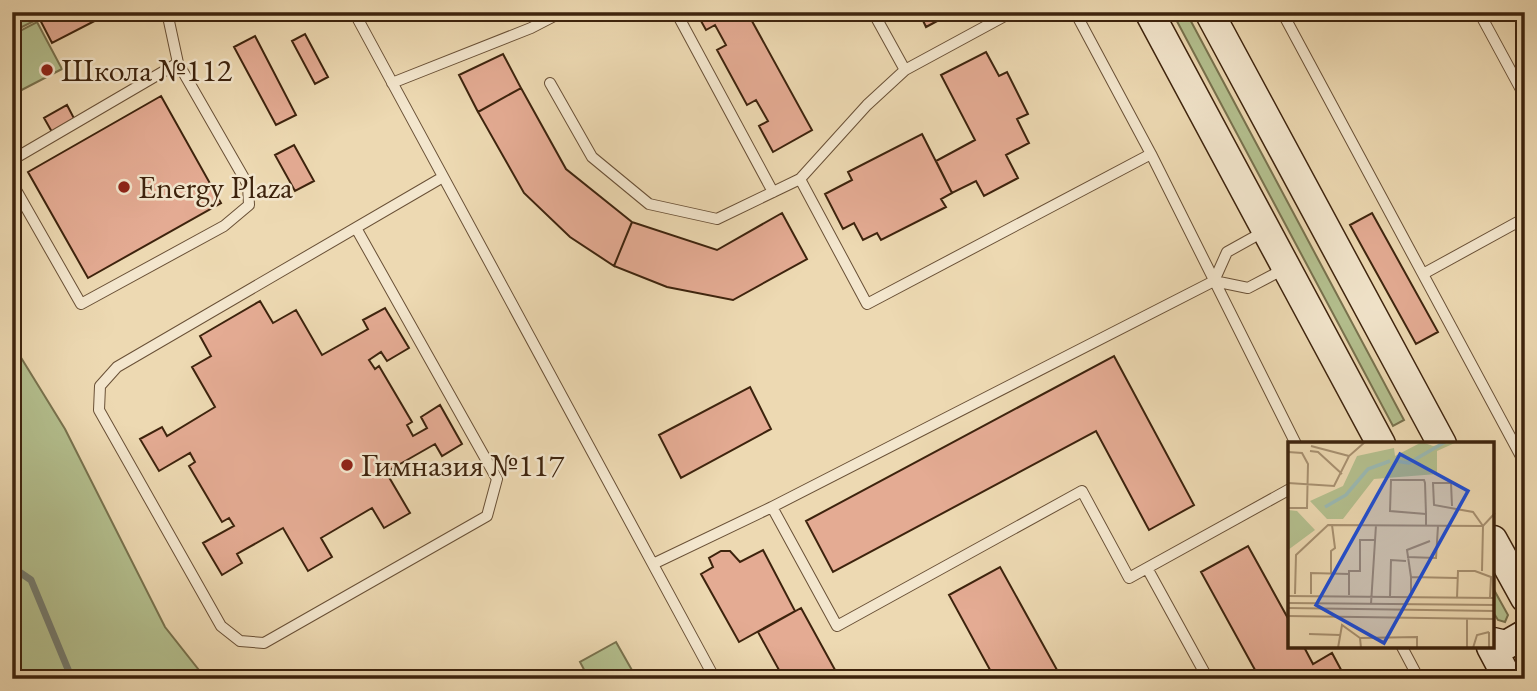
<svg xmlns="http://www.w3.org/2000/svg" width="1537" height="691" viewBox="0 0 1537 691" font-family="'EB Garamond',serif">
	<rect width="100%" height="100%" fill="#edd9b2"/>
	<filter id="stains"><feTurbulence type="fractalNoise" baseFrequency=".00286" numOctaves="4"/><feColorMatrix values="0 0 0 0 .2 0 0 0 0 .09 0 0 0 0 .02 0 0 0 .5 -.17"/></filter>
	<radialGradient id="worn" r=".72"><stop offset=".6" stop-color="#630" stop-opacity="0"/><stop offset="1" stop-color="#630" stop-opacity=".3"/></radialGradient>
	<path fill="#b4c08f" stroke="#78724e" stroke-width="2" d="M12 12H30L34 21 12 32Z
		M1172 12H1186L1404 420 1393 426Z
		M37 22 62 69 12 95V35Z
		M12 343 65 429 165 627 206 679H12Z
		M1493 588 1508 615 1505 622 1498 620 1493 612Z
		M616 642 637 679H589L580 662Z"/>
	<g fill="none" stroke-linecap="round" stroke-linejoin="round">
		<path stroke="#757d71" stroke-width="7" d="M12 567 31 580 72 679"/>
	</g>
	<path fill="#e4ab93" stroke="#3d230d" stroke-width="2" d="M36 12H112L52 43Z
		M424 12H439L428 18Z
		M696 12H747L812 130 773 152 759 126 768 121 756 100 747 105 717 50 726 45 715 25 706 30Z
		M919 12H954L926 27Z
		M1512 12H1525V36Z
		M305 34 328 77 315 84 292 41Z
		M255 36 296 115 276 125 234 47Z
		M986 52 999 76 1007 72 1028 114 1017 119 1029 143 1006 155 1018 178 984 196 976 181 952 193 936 161 975 140 941 75Z
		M503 54 521 88 478 112 459 75Z
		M521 88 566 169 632 222 614 266 570 237 524 193 478 112Z
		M161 96 221 203 88 278 28 172Z
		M67 105 78 126 56 139 44 118Z
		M922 134 952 193 941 199 946 207 881 240 877 233 863 240 854 223 843 229 825 194 852 180 848 172Z
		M294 145 314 181 295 191 275 155Z
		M782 213 807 259 733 300 667 287 614 266 632 222 717 250Z
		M1372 213 1438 332 1416 344 1350 225Z
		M260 301 273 323 296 310 322 355 368 329 363 320 385 308 409 348 387 361 381 352 369 360 375 369 379 366 412 422 407 425 413 436 427 428 421 417 440 405 462 444 442 456 435 444 386 472 410 513 384 528 372 508 321 538 332 557 308 571 283 528 237 554 242 563 222 575 203 543 234 526 229 518 222 522 189 466 195 462 190 453 159 471 140 439 162 427 167 436 215 407 192 367 211 356 200 336Z
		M1114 356 1194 505 1149 530 1096 431 833 572 806 521Z
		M750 387 771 429 681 478 659 435Z
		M1248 546 1290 622V647H1304L1313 664 1332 653 1346 679H1260L1201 572Z
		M763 550 795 611 739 642 701 574 713 567 709 558 721 551H730L740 562Z
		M1000 567 1062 679H995L949 595Z
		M801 608 840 679H784L758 632Z"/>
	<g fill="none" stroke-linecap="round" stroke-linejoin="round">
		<g stroke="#695036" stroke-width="12">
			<path id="lane" d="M354 12 715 679
				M676 12 773 192
				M873 12 905 70 1012 12
				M1075 12 1151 154 1296 444
				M1282 12 1525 464
				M1479 12 1525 97
				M392 83 531 28 562 12
				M550 83 592 157 649 204 717 219 800 179 867 105 905 70
				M12 160 178 63
				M800 179 867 304 1151 154
				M12 183 81 304 224 226 249 205 248 185 178 63 167 12
				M356 228 497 479 487 516 264 643 240 641 221 626 99 410 100 386 117 367 443 177
				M1423 274 1525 218
				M1214 281 1227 252 1263 232
				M772 507 837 626 1082 491 1129 578 1290 489
				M653 564 772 507 1214 281 1248 288 1286 268
				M1147 568 1208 679
				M1402 647 1419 679"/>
		</g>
		<g stroke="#3d230d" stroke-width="31">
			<path id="secondary" d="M1149 12 1381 444
				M1209 12 1442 444
				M1493 540 1525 598
				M1493 642 1506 645 1525 634
				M1491 647 1508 679"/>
		</g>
		<use href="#lane" stroke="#f3e6cd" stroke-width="10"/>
		<use href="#secondary" stroke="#f3e6cd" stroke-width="28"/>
	</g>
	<g fill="#8f2418" stroke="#f3e6cd" stroke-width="2.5">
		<circle cx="47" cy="70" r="7"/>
		<circle cx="124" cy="187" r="7"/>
		<circle cx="347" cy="465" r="7"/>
	</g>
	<g text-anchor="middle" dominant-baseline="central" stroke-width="5" stroke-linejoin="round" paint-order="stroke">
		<g font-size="32" fill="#3d230d" stroke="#f3e6cd" text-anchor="start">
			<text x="61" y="70">Школа №112</text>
			<text x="138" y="187">Energy Plaza</text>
			<text x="361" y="465">Гимназия №117</text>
		</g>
	</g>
	<g transform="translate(1288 442)">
		<rect width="206" height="206" fill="#edd9b2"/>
		<path d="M134 0 145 4 169 0 149 9V32L86 37 55 77H39L22 59 55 44 69 14 106 6 107 14ZM0 68 9 69 27 88 0 108Z" fill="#b4c08f"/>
		<path fill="none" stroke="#9ab9b3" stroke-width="3.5" d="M107 19 121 21 157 0M37 65 58 53 80 27 102 19"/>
		<path fill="none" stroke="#a79070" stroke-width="2" d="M23 4 61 14M22 9 30 10 54 32M0 10 14 11 20 22 19 66H0M0 41 46 44 61 14 77 0M164 64 163 41H145L146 63 185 70 195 84 207 71M138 72 102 69 103 38H136L137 41 138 72V84M119 115 148 116 150 84M43 131V109L47 106 44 83M123 135 119 108 142 99M7 152 8 113 40 83 195 84 194 129M23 152V131L61 132M61 153V129H72V98H88M0 154 207 156M102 155 103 118 118 119M123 155V135L169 136M169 156 170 129H187L203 135 202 156M0 161 207 163M83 162 88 83M0 166 207 169M0 174 207 177M201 190V206H207M21 192 52 193M72 196 129 195V206M50 206 54 183 72 196 73 206M179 206V176M185 206 189 193 201 190"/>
		<path fill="#1d4ed8" fill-opacity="0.15" stroke="#1d4ed8" stroke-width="3.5" d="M112 12 180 49 96 201 28 163Z"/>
		<rect width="206" height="206" fill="none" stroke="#3d230d" stroke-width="3.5"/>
	</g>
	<rect width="1537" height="691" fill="none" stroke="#edd9b2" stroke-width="42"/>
	<rect x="14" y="14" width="1509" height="663" fill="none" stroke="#3d230d" stroke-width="3.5"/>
	<rect x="21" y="21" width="1495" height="649" fill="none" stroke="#3d230d" stroke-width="2"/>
	<rect width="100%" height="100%" filter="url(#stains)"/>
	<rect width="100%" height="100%" fill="url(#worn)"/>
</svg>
